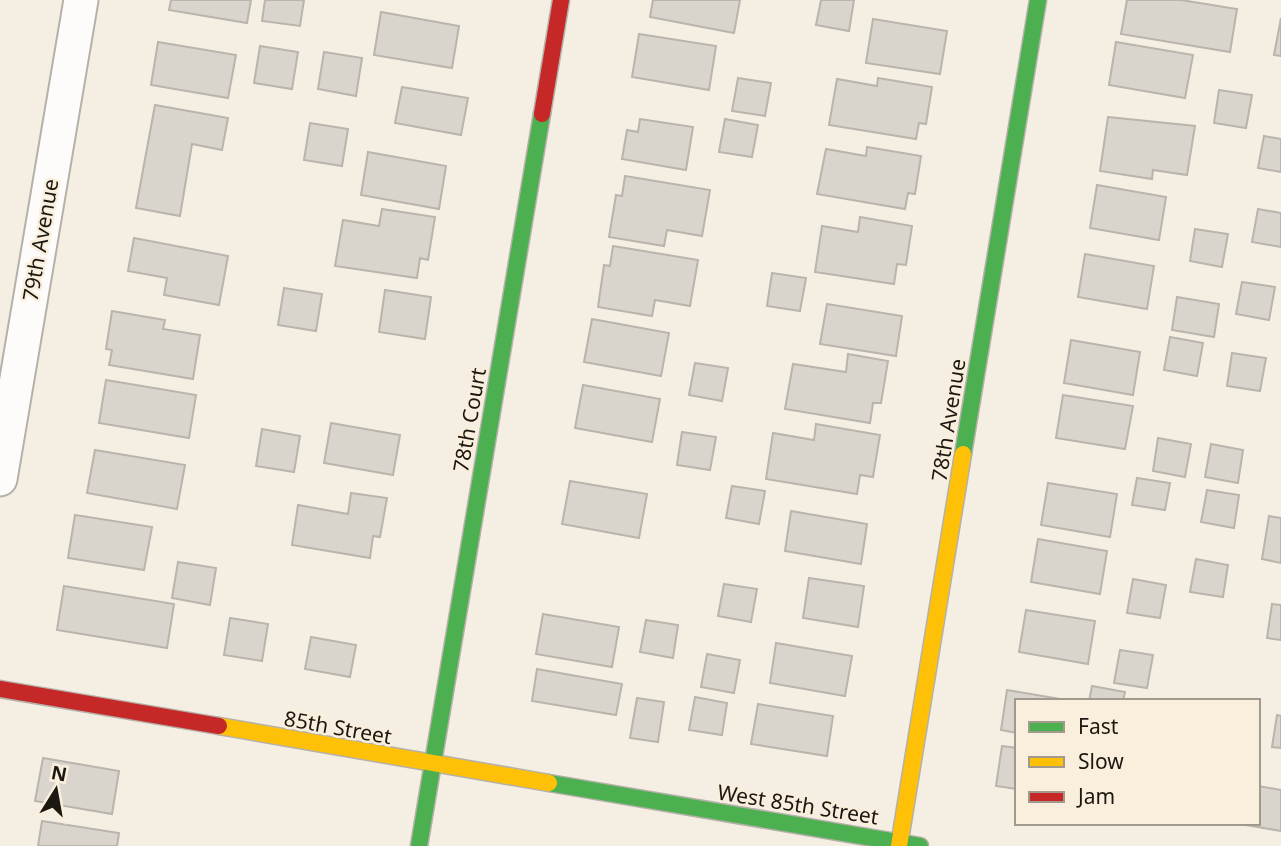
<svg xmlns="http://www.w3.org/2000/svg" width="1281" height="846" viewBox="0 0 1281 846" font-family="'Noto Sans',sans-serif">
	<rect width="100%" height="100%" fill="#f4eee3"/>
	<path fill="#d9d5cc" stroke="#b9b4ac" stroke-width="2" d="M171 0H251L247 23 169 10Z
		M265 0H304L300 26 262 21Z
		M653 0H740L734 33 650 17Z
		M821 0H854L849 31 816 25Z
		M1127 0H1181L1237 9 1230 52 1121 34Z
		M381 12 459 26 452 68 374 55Z
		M1281 18V56L1274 55Z
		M873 19 947 31 940 74 866 63Z
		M639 34 716 46 709 90 632 77Z
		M158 42 236 55 228 98 151 85Z
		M1116 42 1193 55 1185 98 1109 85Z
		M260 46 298 52 292 89 254 83Z
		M324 52 362 58 356 96 318 89Z
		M738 78 771 83 765 116 732 111Z
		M878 78 932 87 926 124 919 123 916 139 829 125 837 79 877 86Z
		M402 87 468 98 461 135 395 123Z
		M1219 90 1252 95 1246 128 1214 123Z
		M155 105 228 118 222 150 192 144 180 216 136 208Z
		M1108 117 1195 126 1187 175 1153 170 1152 179 1100 171Z
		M640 119 693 127 686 170 622 159 627 130 638 132Z
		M725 119 758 125 752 157 719 152Z
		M310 123 348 129 342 166 304 160Z
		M1264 136 1281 139V172L1258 168Z
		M867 147 921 156 915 194 908 193 905 209 817 194 826 149 866 156Z
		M368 152 446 166 439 209 361 195Z
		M625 176 710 190 702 236 667 230 664 246 609 237 616 195 622 196Z
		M1097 185 1166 197 1159 240 1090 228Z
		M382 209 435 217 428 260 420 258 417 278 335 266 343 220 379 226Z
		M1258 209 1281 213V247L1252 242Z
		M860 217 912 226 906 265 897 264 894 284 815 272 822 226 858 232Z
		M1195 229 1228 234 1222 267 1190 261Z
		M134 238 228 256 219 305 164 295 167 278 128 271Z
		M613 246 698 260 690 306 655 300 652 316 598 307 604 265 610 266Z
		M1085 254 1154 266 1147 309 1078 297Z
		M772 273 806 278 800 311 767 306Z
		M1242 282 1275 287 1269 320 1236 314Z
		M284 288 322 294 316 331 278 325Z
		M385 290 431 297 425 339 379 332Z
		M1177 297 1219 304 1214 337 1172 330Z
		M827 304 902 316 896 356 820 344Z
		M112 311 165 320 163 329 200 335 193 379 109 365 112 350 106 349Z
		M592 319 669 333 661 376 584 362Z
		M1170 337 1203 343 1197 376 1164 370Z
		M1071 340 1140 352 1133 395 1064 383Z
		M1232 353 1266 358 1260 391 1227 386Z
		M848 354 888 361 881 403H873L870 423 785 409 793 364 846 372Z
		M695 363 728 368 722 401 689 395Z
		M106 380 196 395 189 438 99 423Z
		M583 385 660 399 652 442 575 428Z
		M1063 395 1133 406 1125 449 1056 438Z
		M331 423 400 435 393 475 324 463Z
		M816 424 880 435 873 477 860 475 857 494 766 479 773 433 814 440Z
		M262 429 300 436 294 472 256 466Z
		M682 432 716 437 710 470 677 465Z
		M1158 438 1191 444 1185 477 1153 471Z
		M1211 444 1243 450 1238 483 1205 477Z
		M95 450 185 465 177 509 87 493Z
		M1137 478 1170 483 1165 510 1132 505Z
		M570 481 647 494 639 538 562 524Z
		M1048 483 1117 494 1110 537 1041 525Z
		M732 486 765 491 759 524 726 518Z
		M1207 490 1239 495 1234 528 1201 522Z
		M351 493 387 498 380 537 373 536 370 558 292 545 298 505 348 514Z
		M791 511 867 524 861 564 785 551Z
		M75 515 152 527 144 570 68 558Z
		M1269 516 1281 518V563L1262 559Z
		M1038 539 1107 551 1100 594 1031 582Z
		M1196 559 1228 565 1223 597 1190 592Z
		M178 562 216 568 210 605 172 598Z
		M809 578 864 586 858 627 803 618Z
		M1133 579 1166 585 1160 618 1127 613Z
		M724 584 757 589 751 622 718 616Z
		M64 586 174 604 167 648 57 630Z
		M1272 604 1281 605V640L1267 638Z
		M1026 610 1095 621 1088 664 1019 652Z
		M543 614 619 627 612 667 536 654Z
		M230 618 268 624 262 661 224 655Z
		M646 620 678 625 673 658 640 652Z
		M311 637 356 645 350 677 305 669Z
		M776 643 852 656 845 696 770 683Z
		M1120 650 1153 655 1147 688 1114 683Z
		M707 654 740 660 734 693 701 687Z
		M537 669 622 684 616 715 532 701Z
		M1092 686 1125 692 1123 701H1089Z
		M1007 690 1072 701H1017V733L1001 730Z
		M695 697 727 703 722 735 689 730Z
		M637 698 664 702 658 742 630 738Z
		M758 704 833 716 827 756 751 744Z
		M1277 715 1281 716V748L1272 747Z
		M1002 746 1017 748V789L996 786Z
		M43 758 119 771 112 814 35 801Z
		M1258 786 1281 790V831L1234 823H1258Z
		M42 821 119 833 117 846H38Z"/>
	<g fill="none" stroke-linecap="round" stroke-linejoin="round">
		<g stroke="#b5b1a9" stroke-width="37">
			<path id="street" d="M0 479 81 0"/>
		</g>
		<g stroke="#b5b1a9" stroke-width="19">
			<path id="fast" d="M963 454 1038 0
				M549 783 920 846
				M419 846 542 114"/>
		</g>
		<g stroke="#b5b1a9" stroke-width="19">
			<path id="slow" d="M219 726 549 783
				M899 846 963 454"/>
		</g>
		<g stroke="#b5b1a9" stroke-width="19">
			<path id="jam" d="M542 114 561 0
				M0 689 219 726"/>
		</g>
		<use href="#street" stroke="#fdfcfb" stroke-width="33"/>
		<use href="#fast" stroke="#4caf50" stroke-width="16"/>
		<use href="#slow" stroke="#ffc107" stroke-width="16"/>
		<use href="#jam" stroke="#c62828" stroke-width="16"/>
	</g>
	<g text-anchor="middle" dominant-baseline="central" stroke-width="5" stroke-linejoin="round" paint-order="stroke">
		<g font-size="21" fill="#1b1711" stroke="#faefdd">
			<text transform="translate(40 240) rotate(-80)">79th Avenue</text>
			<text transform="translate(469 420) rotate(-80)">78th Court</text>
			<text transform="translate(948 420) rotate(-81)">78th Avenue</text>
			<text transform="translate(338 727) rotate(10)">85th Street</text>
			<text transform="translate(798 804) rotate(9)">West 85th Street</text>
		</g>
	</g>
	<rect x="1015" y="699" width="245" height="126" fill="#faefdd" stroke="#a1998b" stroke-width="2"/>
	<rect x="1029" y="722" width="35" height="10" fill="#4caf50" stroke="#a1998b" stroke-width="2"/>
	<text x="1078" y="734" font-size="21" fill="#1b1711">Fast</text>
	<rect x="1029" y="757" width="35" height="10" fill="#ffc107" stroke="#a1998b" stroke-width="2"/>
	<text x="1078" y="769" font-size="21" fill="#1b1711">Slow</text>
	<rect x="1029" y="792" width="35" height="10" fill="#c62828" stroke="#a1998b" stroke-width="2"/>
	<text x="1078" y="804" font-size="21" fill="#1b1711">Jam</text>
	<g transform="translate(56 790) rotate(11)" stroke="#faefdd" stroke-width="5" paint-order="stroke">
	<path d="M0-5L12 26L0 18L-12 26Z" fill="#1b1711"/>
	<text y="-10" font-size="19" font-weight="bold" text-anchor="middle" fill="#1b1711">N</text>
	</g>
</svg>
